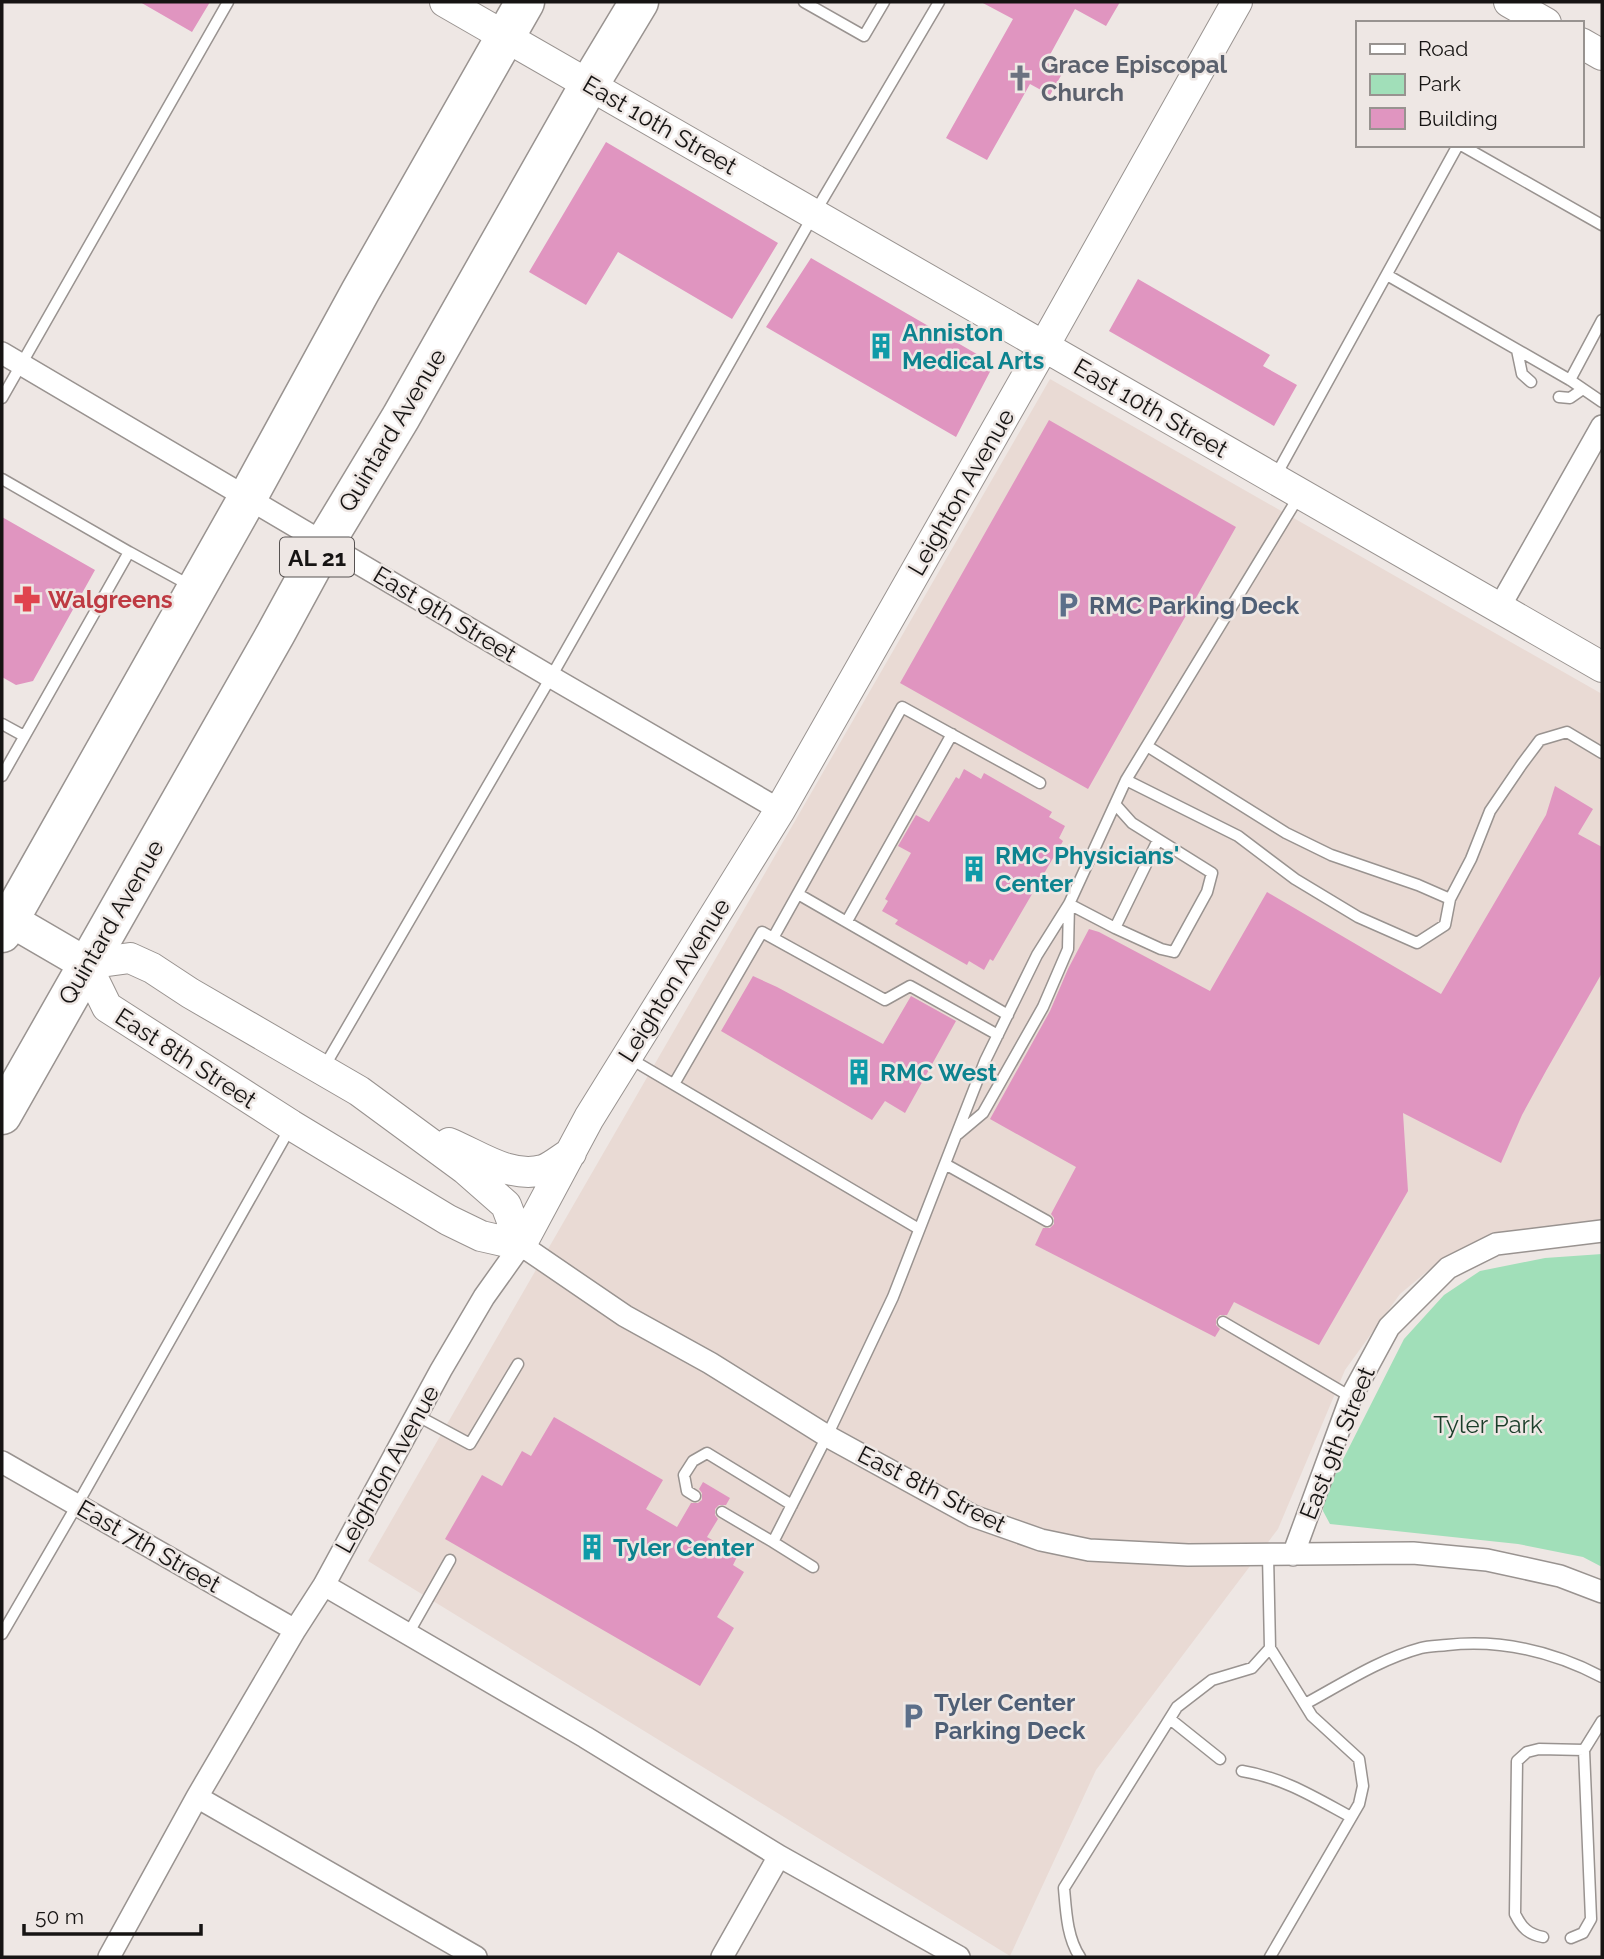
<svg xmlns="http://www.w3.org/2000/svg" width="1604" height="1959" viewBox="0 0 1604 1959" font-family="Raleway,sans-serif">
	<rect width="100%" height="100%" fill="#eee7e4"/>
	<path fill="#e9dad4" d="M1050 379 1602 694V1223L1508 1235 1442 1259 1400 1294 1345 1370 1278 1529 1096 1770 1010 1956 368 1561Z"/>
	<path fill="#a1dfb9" d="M1602 1254V1567L1583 1557 1518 1544 1330 1524 1323 1511 1324 1497 1404 1339 1444 1295 1480 1271 1545 1258Z"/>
	<path fill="#e095c0" d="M140 2H210L192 32Z
		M981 2H1120L1106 26 1075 9 1046 62 1063 72 1050 95 1030 84 987 160 946 138 1013 19Z
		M606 142 778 243 732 319 618 252 586 305 529 272Z
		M811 258 994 364 956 437 766 327Z
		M1138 279 1270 355 1263 366 1297 385 1274 426 1109 331Z
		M1049 420 1236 527 1088 789 900 683Z
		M2 517 95 570 33 681 16 685 2 677Z
		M964 769 981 779 984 773 1052 812 1049 817 1065 826 1059 838 1063 841 993 961 990 959 984 970 969 961 967 965 895 924 898 920 882 911 888 901 885 899 911 853 898 846 916 815 929 822 956 777 959 779Z
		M1555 786 1593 809 1578 834 1602 847V973L1546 1071 1522 1115 1501 1163 1403 1113 1408 1191 1319 1345 1234 1302 1227 1315H1220L1216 1319V1325L1220 1329 1215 1337 1035 1245 1043 1228H1050L1054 1224V1218L1051 1214 1076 1167 990 1119 1050 1011 1068 969 1089 929 1099 932 1210 991 1267 892 1441 994 1546 815Z
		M753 976 777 987 883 1044 911 996 956 1021 905 1113 885 1101 872 1120 721 1031Z
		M554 1417 663 1480 646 1509 677 1527 691 1503H698L702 1500V1493L699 1489 703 1482 730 1498 726 1505H719L715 1509V1515L718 1519 707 1537 738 1555 733 1565 744 1572 717 1617 734 1628 700 1686 445 1539 482 1475 502 1486 522 1451 531 1456Z"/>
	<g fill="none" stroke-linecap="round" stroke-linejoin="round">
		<g stroke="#999390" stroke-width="13">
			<path id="lane" d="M804 2 864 36 884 2
				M1461 145 1602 225
				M1387 275 1570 380 1602 402
				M1517 350 1522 374 1531 382
				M1570 380 1602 320
				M1559 397 1570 398 1583 389
				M2 398 228 2
				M1275 477 1458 145
				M2 479 129 552 2 776
				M129 552 191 586
				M2 724 24 736
				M1126 780 1238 836 1295 879 1358 917 1417 943 1445 925 1450 899 1418 885 1331 855 1286 833 1147 746
				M798 894 1008 1015
				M1450 899 1471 859 1490 811 1522 764 1540 740 1567 732 1602 753
				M847 921 952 734
				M1115 928 1158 840
				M773 938 902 707 1040 783
				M629 1058 919 1229
				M323 1069 551 677 814 214 939 2
				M674 1084 762 932 885 1000 910 986 998 1035
				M958 1134 983 1113 1043 1007 1068 949 1069 904 1115 928 1161 949 1174 952 1207 892 1212 873 1132 823 1115 804
				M945 1164 1047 1221
				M1223 1322 1351 1397
				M416 1415 470 1444 518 1364
				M695 1496 687 1491 684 1475 693 1461 707 1453 792 1505
				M722 1512 773 1542 827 1436 893 1297 985 1061 1037 955 1069 904 1126 780 1299 496
				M773 1542 813 1567
				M1268 1555 1270 1648 1312 1716 1359 1759 1363 1786 1359 1804 1270 1957
				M2 1634 77 1505 290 1128
				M408 1634 450 1560
				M1305 1704C1342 1684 1380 1659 1421 1648 1429 1646 1439 1646 1447 1645 1502 1639 1554 1652 1602 1677
				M1170 1719 1220 1759
				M1242 1771C1284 1778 1314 1797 1351 1817
				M1543 1937C1528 1934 1522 1928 1515 1914L1517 1761 1527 1752 1539 1749 1584 1750
				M1571 1938 1583 1933 1591 1919 1584 1750 1602 1721
				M1080 1957C1067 1938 1066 1911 1064 1888L1177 1707 1212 1680 1252 1668 1270 1648"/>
		</g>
		<g stroke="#999390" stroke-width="24">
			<path id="street" d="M2 353 551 677 780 810
				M1499 608 1602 426
				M2 1462 295 1630
				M1293 1555 1351 1397 1389 1327 1448 1268 1496 1244 1602 1231
				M324 1585 585 1737 779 1856 959 1957
				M197 1797 476 1957
				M109 1957 197 1797 295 1630 324 1585 441 1370 484 1297 521 1245 625 1316 710 1363 827 1436 973 1516 1041 1540 1089 1550 1188 1555 1413 1553 1487 1560 1560 1576 1602 1592
				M722 1957 779 1856"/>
		</g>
		<g stroke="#999390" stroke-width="32">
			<path id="secondary" d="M445 2 1602 667
				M1509 2 1546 23
				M1581 43 1602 55
				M130 958 152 968 190 993 359 1091 465 1169 506 1205 521 1245 481 1236 448 1220 291 1125 107 1007 86 964Z
				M449 1143C478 1155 510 1179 543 1170 552 1167 562 1158 571 1153
				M521 1245 589 1118 780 810 1044 346 1237 2"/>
		</g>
		<g stroke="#999390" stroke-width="36">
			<path id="primary" d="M2 915 86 964"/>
		</g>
		<g stroke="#999390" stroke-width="41">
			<path id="highway" d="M2 933 248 497 360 292 525 2
				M2 1115 276 633 325 543 401 417 589 85 639 2"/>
		</g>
		<use href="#lane" stroke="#fff" stroke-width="10"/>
		<use href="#street" stroke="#fff" stroke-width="21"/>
		<use href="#secondary" stroke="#fff" stroke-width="30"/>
		<use href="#primary" stroke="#fff" stroke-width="33"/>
		<use href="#highway" stroke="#fff" stroke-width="38"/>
	</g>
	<defs>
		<g id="church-bare" transform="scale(2.1)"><path d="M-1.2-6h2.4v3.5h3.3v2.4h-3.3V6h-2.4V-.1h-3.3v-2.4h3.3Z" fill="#6b7280" stroke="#eee7e4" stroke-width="2.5" paint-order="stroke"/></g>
		<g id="building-bare" transform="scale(2.1)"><path d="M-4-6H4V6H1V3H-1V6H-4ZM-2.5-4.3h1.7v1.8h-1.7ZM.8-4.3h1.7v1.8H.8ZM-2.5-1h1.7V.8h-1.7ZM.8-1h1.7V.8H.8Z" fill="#0f9aa8" stroke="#eee7e4" stroke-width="2.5" paint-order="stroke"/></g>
		<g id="pharmacy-bare" transform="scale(2.1)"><path d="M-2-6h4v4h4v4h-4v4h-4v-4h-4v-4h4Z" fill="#e0444e" stroke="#eee7e4" stroke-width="2.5" paint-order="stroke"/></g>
		<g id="parking-bare" transform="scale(2.1)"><path d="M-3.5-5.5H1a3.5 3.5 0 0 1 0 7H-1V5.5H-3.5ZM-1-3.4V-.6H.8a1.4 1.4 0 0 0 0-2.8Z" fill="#5c6f8a" stroke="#eee7e4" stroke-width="2.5" paint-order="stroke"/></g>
	</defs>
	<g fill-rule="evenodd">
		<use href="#church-bare" x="1020" y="78"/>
		<use href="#building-bare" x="881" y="346"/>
		<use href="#pharmacy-bare" x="27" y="599"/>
		<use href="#parking-bare" x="1068" y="605"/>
		<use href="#building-bare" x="974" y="869"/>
		<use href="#building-bare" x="859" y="1072"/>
		<use href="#building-bare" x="592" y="1547"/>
		<use href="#parking-bare" x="913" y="1716"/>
	</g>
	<g text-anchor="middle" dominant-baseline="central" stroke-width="5" stroke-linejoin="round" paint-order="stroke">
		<rect fill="#eee7e4" stroke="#575352" stroke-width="2" x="280" y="537.5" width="74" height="39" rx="5"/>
		<g font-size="23" font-weight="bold" fill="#161413">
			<text x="317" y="557">AL 21</text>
		</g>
		<g font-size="24" font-weight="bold" fill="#5b616d" stroke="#eee7e4" text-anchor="start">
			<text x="1041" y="64">Grace Episcopal<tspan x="1041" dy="28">Church</tspan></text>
		</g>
		<g font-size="24" fill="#161413" stroke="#eee7e4">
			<text transform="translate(660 125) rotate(30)">East 10th Street</text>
			<text transform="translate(1151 408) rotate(30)">East 10th Street</text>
			<text transform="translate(392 430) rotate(-59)">Quintard Avenue</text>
			<text transform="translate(961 492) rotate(-60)">Leighton Avenue</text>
			<text transform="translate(445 614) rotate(31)">East 9th Street</text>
			<text transform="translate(111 922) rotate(-60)">Quintard Avenue</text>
			<text transform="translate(674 980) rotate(-58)">Leighton Avenue</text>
			<text transform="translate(186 1058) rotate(33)">East 8th Street</text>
			<text transform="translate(1337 1443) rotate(-68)">East 9th Street</text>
			<text transform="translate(387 1469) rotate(-61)">Leighton Avenue</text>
			<text transform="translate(932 1489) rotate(27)">East 8th Street</text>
			<text transform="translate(149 1546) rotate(30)">East 7th Street</text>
		</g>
		<g font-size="24" font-weight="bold" fill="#0d838f" stroke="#eee7e4" text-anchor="start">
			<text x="902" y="332">Anniston<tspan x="902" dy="28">Medical Arts</tspan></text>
			<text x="995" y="855">RMC Physicians'<tspan x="995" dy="28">Center</tspan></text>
			<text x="880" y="1072">RMC West</text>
			<text x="613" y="1547">Tyler Center</text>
		</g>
		<g font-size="24" font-weight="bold" fill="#be3a42" stroke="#eee7e4" text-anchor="start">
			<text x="48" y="599">Walgreens</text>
		</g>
		<g font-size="24" font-weight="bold" fill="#4e5e75" stroke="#eee7e4" text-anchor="start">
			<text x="1089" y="605">RMC Parking Deck</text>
			<text x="934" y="1702">Tyler Center<tspan x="934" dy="28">Parking Deck</tspan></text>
		</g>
		<g font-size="24" fill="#1a3d29" stroke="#eee7e4">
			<text x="1488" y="1424">Tyler Park</text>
		</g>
	</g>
	<rect width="1604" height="1959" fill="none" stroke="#161413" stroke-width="7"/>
	<rect x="1356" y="21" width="228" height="126" fill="#eee7e4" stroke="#989390" stroke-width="2"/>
	<rect x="1370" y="44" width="35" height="10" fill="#ffffff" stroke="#989390" stroke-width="2"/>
	<text x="1418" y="56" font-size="21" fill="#161413">Road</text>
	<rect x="1370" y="74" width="35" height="21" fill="#a1dfb9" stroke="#989390" stroke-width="2"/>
	<text x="1418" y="91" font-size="21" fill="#161413">Park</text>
	<rect x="1370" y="108" width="35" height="21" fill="#e095c0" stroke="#989390" stroke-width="2"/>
	<text x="1418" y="126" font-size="21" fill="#161413">Building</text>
	<path d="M24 1924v10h177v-10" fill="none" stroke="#161413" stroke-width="3.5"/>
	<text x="35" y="1924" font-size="21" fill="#161413" stroke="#eee7e4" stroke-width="5" paint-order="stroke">50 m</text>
</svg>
